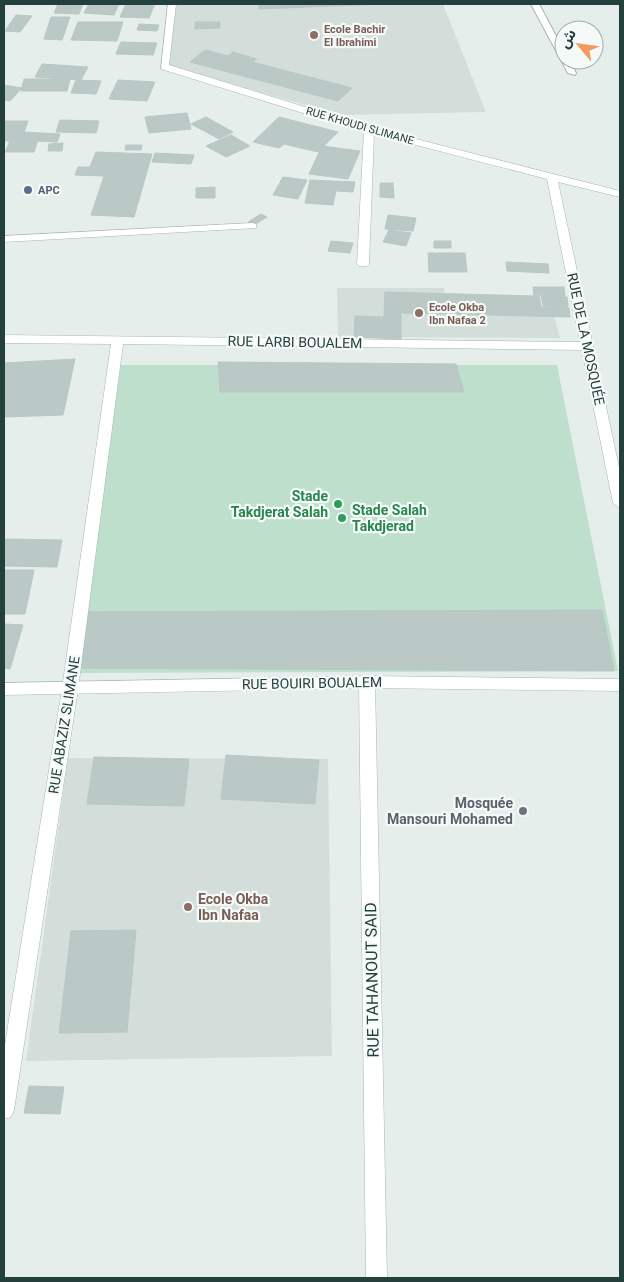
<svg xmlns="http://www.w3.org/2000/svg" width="624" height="1282" viewBox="0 0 624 1282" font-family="Roboto,'Noto Sans Arabic',sans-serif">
	<rect width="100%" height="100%" fill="#e5eeeb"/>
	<path fill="#d3dedb" d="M175 4H443L486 112 342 115 168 67Z
		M337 288H444L448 311 554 315 560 338 338 337Z
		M68 758 328 759 332 1056 26 1061Z"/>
	<path fill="#bddfcc" d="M121 365H557L618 671 73 673Z"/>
	<path fill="#bac9c5" stroke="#b7c8c4" d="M58 4H83L79 14 54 13Z
		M89 4H119L114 15 84 13Z
		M126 4H155L149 18 120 17Z
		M259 4H382L259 9Z
		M16 15 32 16 20 32 5 31Z
		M51 17H70L62 40 44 39Z
		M78 22H123L117 41 71 40Z
		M195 22H220V28L195 29Z
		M139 24 159 25 157 31 137 30Z
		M121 42 157 43 153 55 116 54Z
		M205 50 228 56 233 52 257 59 252 62 352 88 338 101 190 62Z
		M42 64 88 67 81 80 35 77Z
		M24 79H70L67 91H21Z
		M76 80 101 81 96 94 71 93Z
		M118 80 155 82 147 101 109 99Z
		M4 85 22 88 10 101 4 100Z
		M187 113 191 129 149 133 145 117Z
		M206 117 233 132 219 139 191 124Z
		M279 117 338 132 318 152 284 144 279 148 253 142Z
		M60 120 99 121 96 133 56 132Z
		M4 121H28L24 132 40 133 34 152H5L10 141H4Z
		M40 133 60 134 57 142 37 141Z
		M231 135 250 146 226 157 206 146Z
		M63 143 62 151H48L49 144Z
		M126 145H142L141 150H125Z
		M322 146 360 151 348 179 309 174Z
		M96 152 152 154 134 217 91 215 104 176 75 175 78 167H90Z
		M155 153 194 155 191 164 152 162Z
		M283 177 307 180 298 199 273 195Z
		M310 180 355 182 353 192 336 191 333 205 305 203Z
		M380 183H393L394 198 380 197Z
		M215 187V198H196V188Z
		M261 214 267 217 254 225 248 222Z
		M388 215 416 218 413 231 385 229Z
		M389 230 411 233 406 246 383 242Z
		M331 241 353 243 350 253 328 251Z
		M434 241H451V248H434Z
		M428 253H465L467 272H429Z
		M506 262 548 264 549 273 507 271Z
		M533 287H564L565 296 539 295 541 307 569 308 570 317 401 313V339L354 337 355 316 384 317 385 292 534 296Z
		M541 296 567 297 568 307 543 306Z
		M75 359 63 415 4 417V363Z
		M218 362 456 364 464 392H220Z
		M6 539 62 540 57 567 4 566V540Z
		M4 570H34L25 614H4Z
		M602 610 614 671 77 668 84 612Z
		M4 624 23 625 10 669 4 668Z
		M226 755 319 760 315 804 221 799Z
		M94 757 189 759 184 806 87 804Z
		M136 930 127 1032 59 1033 71 931Z
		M29 1086 64 1087 60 1114 24 1113Z"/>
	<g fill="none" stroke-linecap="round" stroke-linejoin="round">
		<g stroke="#a7b6b3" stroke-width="2">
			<path id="service" d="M531 4H539L564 51V60H569L576 73 575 75 568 73Z"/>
		</g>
		<g stroke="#a7b6b3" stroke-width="1">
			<path id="minor" d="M168 4H176L169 65 373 128 620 191V197L558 182 620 472V508L613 503 582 350 123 344 78 689 14 1110 11 1117 4 1119V1051L62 689 111 344 4 343V335L580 342 547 179 374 134 369 264 367 266H359L357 264 364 132 161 69Z
				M252 223 256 224V228L4 242V236Z
				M367 676 372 678 375 682 387 1278H366L359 682 362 678Z"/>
		</g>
		<g stroke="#a3bab5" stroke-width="1">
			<path id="secondary" d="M367 676 620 679V691L367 688 4 695V683Z"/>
		</g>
		<use href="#service" fill="#fff" fill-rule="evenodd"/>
		<use href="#minor" fill="#fff" fill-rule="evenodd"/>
		<use href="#secondary" fill="#fff" fill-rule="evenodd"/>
	</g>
	<g fill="#8d6e63" stroke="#f5faf9" stroke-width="2">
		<circle cx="314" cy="35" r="5"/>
		<circle cx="419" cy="313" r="5"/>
		<circle cx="188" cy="907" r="5"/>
	</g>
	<circle fill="#5c6f8a" stroke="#f5faf9" stroke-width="2" cx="28" cy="190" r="5"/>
	<g fill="#2e9e5b" stroke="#f5faf9" stroke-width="2">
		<circle cx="338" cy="504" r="5"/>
		<circle cx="342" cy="518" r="5"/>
	</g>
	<circle fill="#6b7280" stroke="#f5faf9" stroke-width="2" cx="523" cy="811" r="5"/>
	<g text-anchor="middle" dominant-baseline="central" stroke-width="4.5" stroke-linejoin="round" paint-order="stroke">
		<g font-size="11" font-weight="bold" fill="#785e54" stroke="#f5faf9" text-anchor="start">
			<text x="324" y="29">Ecole Bachir<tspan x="324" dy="13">El Ibrahimi</tspan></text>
			<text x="429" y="307">Ecole Okba<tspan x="429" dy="13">Ibn Nafaa 2</tspan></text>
		</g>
		<g font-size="11" fill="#23403d" stroke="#f5faf9">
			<text transform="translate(360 126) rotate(16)">RUE KHOUDI SLIMANE</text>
		</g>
		<g font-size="11" font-weight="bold" fill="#4e5e75" stroke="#f5faf9" text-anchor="start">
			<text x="38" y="190">APC</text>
		</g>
		<g font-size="14" fill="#23403d" stroke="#f5faf9">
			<text transform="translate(586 339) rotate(78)">RUE DE LA MOSQUÉE</text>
			<text transform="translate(295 342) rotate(1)">RUE LARBI BOUALEM</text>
			<text transform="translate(312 683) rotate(-1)">RUE BOUIRI BOUALEM</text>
			<text transform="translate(64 725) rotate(-81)">RUE ABAZIZ SLIMANE</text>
		</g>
		<g font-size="14" font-weight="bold" fill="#27864d" stroke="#f5faf9" text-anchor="end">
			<text x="328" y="496">Stade<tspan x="328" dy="16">Takdjerat Salah</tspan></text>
			<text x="352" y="510" text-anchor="start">Stade Salah<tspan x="352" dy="16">Takdjerad</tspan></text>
		</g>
		<g font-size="14" font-weight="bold" fill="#5b616d" stroke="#f5faf9" text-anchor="end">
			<text x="513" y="803">Mosquée<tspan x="513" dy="16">Mansouri Mohamed</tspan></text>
		</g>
		<g font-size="14" font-weight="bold" fill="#785e54" stroke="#f5faf9" text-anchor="start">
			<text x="198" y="899">Ecole Okba<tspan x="198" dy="16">Ibn Nafaa</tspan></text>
		</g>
		<g font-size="16" fill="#23403d" stroke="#f5faf9">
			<text transform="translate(372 980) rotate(-91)">RUE TAHANOUT SAID</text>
		</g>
	</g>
	<rect width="624" height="1282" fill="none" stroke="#23403d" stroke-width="10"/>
	<g transform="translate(579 45) rotate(299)"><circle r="24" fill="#f5faf9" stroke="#a1b0ae"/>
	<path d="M0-4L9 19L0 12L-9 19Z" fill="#f49a5d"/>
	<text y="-8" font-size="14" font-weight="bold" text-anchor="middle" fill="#23403d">ش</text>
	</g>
</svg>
